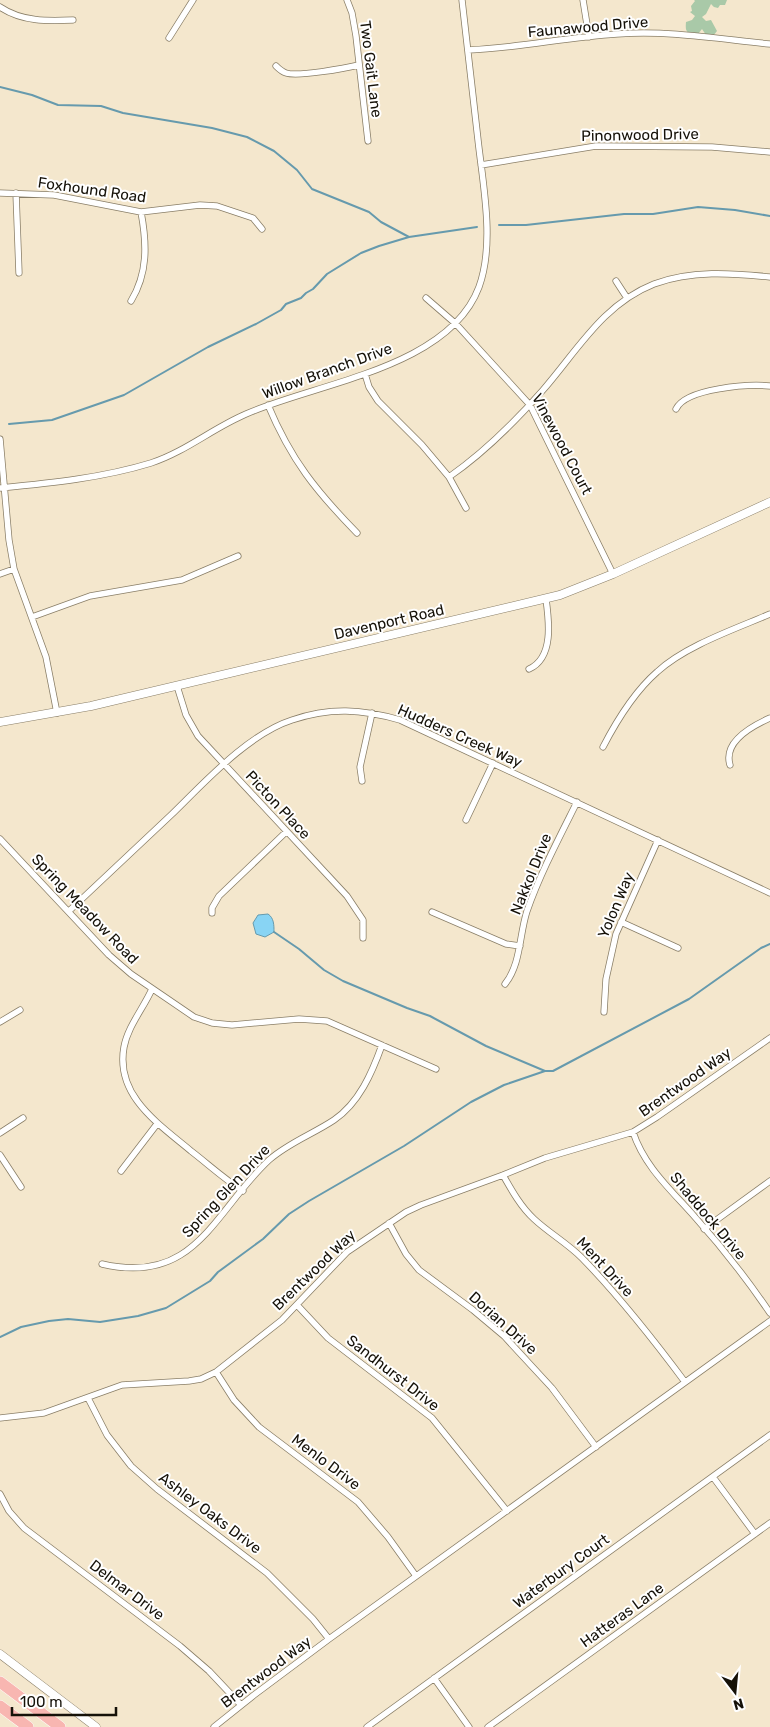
<svg xmlns="http://www.w3.org/2000/svg" width="770" height="1727" viewBox="0 0 770 1727" font-family="Rubik,sans-serif">
	<rect width="100%" height="100%" fill="#f4e7cd"/>
	<path fill="#a9c9a8" d="M694 0H727L725 5H720L718 8 714 7 711 4 706 14 702 17 706 21 711 20 717 31 713 36 706 35 702 29 698 34C687 33 685 33 686 22L692 20 695 16 690 12 692 11 691 6 695 1Z"/>
	<path fill="#88d4f4" stroke="#669aad" d="M268 914C274 918 274 925 274 932L265 937 256 934 253 923 258 915Z"/>
	<g fill="none" stroke-linecap="round" stroke-linejoin="round">
		<path stroke="#669aad" stroke-width="2" d="M0 87 32 95 58 105 101 106 123 113 212 128 247 137 274 151 297 170 312 189 369 212 381 222 409 237
			M499 225H526L624 214H653L698 207 735 210 770 216
			M9 424 52 420 124 395 208 347 256 324 281 310 286 304 301 298 306 293 313 289 327 274 361 253 379 246 409 237 477 227
			M274 932 299 949 324 970 343 981 407 1008 430 1016 486 1046 545 1071H553L689 999 761 948 770 944
			M0 1337 21 1327 49 1321 68 1319 100 1322 138 1316 166 1308 210 1281 218 1272 263 1239 289 1214 309 1201 404 1146 471 1102 504 1085 545 1071"/>
		<g stroke="#897e67" stroke-width="7">
			<path id="minor" d="M347 0 352 13 356 36 368 141
				M583 0 589 37
				M0 7C22 22 48 21 73 20
				M169 38 193 0
				M468 50C518 48 567 37 617 34 668 30 720 39 770 44
				M276 66C279 69 283 72 286 73 298 77 346 68 359 65
				M481 165 596 146 712 147 770 152
				M0 193 54 195 141 212 200 205 217 206 253 218 262 229
				M16 193 19 273
				M616 281 627 298
				M426 298 456 324 530 405 613 574
				M131 301C148 273 147 244 141 212
				M365 374 369 387 378 401 422 445 449 477 466 508
				M268 405C291 460 316 491 357 533
				M676 409C686 388 749 384 770 386
				M0 439 9 540 14 569 46 657 57 713
				M449 477C485 452 514 423 543 390 577 351 603 304 654 284 691 270 732 273 770 277
				M0 488C51 483 102 478 151 463 185 452 213 428 246 414 316 383 449 368 479 287 495 243 483 185 478 140 473 93 467 47 462 0
				M0 574 14 569
				M32 617 90 596 182 580 238 556
				M529 669C554 658 549 621 546 599
				M177 686 186 715 198 736 347 896 363 920V938
				M603 747C617 720 634 692 657 672 685 646 735 629 770 614
				M730 765C723 742 752 726 770 718
				M362 781 360 767 372 713
				M466 820 493 763
				M0 839 109 955 131 974 194 1017 212 1023 232 1025 299 1019 327 1021 436 1069
				M69 911C103 879 137 847 171 815 204 783 248 734 292 720 330 707 362 709 400 720L770 893
				M432 912 506 944 520 946
				M212 913V908L219 896 286 832
				M621 922 678 948
				M505 984C521 964 519 936 527 911 540 874 559 838 577 802
				M152 989C143 1009 128 1026 124 1047 115 1096 159 1124 191 1151 208 1164 224 1179 243 1191
				M604 1012 606 979 616 934 658 840
				M0 1022 20 1010
				M633 1132C644 1166 671 1190 694 1216 721 1246 747 1279 770 1313
				M0 1133 23 1118
				M0 1155 21 1187
				M121 1171 157 1124
				M503 1175C512 1191 521 1207 534 1219 549 1233 567 1243 582 1258 619 1296 653 1339 685 1382
				M389 1223 406 1254 419 1270 473 1310 504 1336 552 1388 596 1447
				M704 1229 770 1181
				M102 1264C196 1286 214 1211 269 1160 288 1143 313 1134 334 1120 359 1103 372 1073 382 1045
				M297 1305 328 1338 432 1418 507 1511
				M216 1372 234 1400 259 1427 358 1502 388 1537 416 1576
				M88 1398 107 1435 131 1466 157 1489 267 1573 313 1619 329 1639
				M0 1418 44 1413 122 1385 189 1381 201 1379 216 1372 282 1320 347 1252 406 1212 421 1205 503 1175 545 1158 633 1132 657 1117 770 1038
				M713 1477 755 1534
				M0 1494 9 1511 24 1528 180 1646 209 1671 241 1705
				M434 1678 469 1727
				M214 1727 254 1695 329 1639 770 1321
				M367 1727 770 1435
				M488 1727 770 1523"/>
		</g>
		<g stroke="#897e67" stroke-width="9">
			<path id="tertiary" d="M0 722 91 706 560 595 613 574 770 502
				M0 1654 96 1727"/>
		</g>
		<g stroke="#fff" stroke-width="12">
			<path id="motorway" d="M0 1682 60 1727
				M0 1706 28 1727"/>
		</g>
		<use href="#minor" stroke="#fff" stroke-width="5.5"/>
		<use href="#tertiary" stroke="#fff" stroke-width="8"/>
		<use href="#motorway" stroke="#f8b6b1" stroke-width="11"/>
	</g>
	<g text-anchor="middle" dominant-baseline="central" stroke-width="4" stroke-linejoin="round" paint-order="stroke">
		<g font-size="15" fill="#151108" stroke="#fff">
			<text transform="translate(588 27) rotate(-5)">Faunawood Drive</text>
			<text transform="translate(371 69) rotate(83)">Two Gait Lane</text>
			<text transform="translate(640 135) rotate(-1)">Pinonwood Drive</text>
			<text transform="translate(92 190) rotate(8)">Foxhound Road</text>
			<text transform="translate(327 371) rotate(-20)">Willow Branch Drive</text>
			<text transform="translate(562 444) rotate(62)">Vinewood Court</text>
			<text transform="translate(389 622) rotate(-13)">Davenport Road</text>
			<text transform="translate(460 736) rotate(24)">Hudders Creek Way</text>
			<text transform="translate(278 805) rotate(47)">Picton Place</text>
			<text transform="translate(531 874) rotate(-68)">Nakkol Drive</text>
			<text transform="translate(616 905) rotate(-67)">Yolon Way</text>
			<text transform="translate(85 909) rotate(46)">Spring Meadow Road</text>
			<text transform="translate(685 1082) rotate(-35)">Brentwood Way</text>
			<text transform="translate(226 1191) rotate(-47)">Spring Glen Drive</text>
			<text transform="translate(708 1216) rotate(50)">Shaddock Drive</text>
			<text transform="translate(605 1267) rotate(47)">Ment Drive</text>
			<text transform="translate(314 1270) rotate(-44)">Brentwood Way</text>
			<text transform="translate(503 1323) rotate(42)">Dorian Drive</text>
			<text transform="translate(393 1373) rotate(38)">Sandhurst Drive</text>
			<text transform="translate(326 1462) rotate(37)">Menlo Drive</text>
			<text transform="translate(210 1513) rotate(37)">Ashley Oaks Drive</text>
			<text transform="translate(561 1571) rotate(-36)">Waterbury Court</text>
			<text transform="translate(127 1590) rotate(37)">Delmar Drive</text>
			<text transform="translate(622 1615) rotate(-36)">Hatteras Lane</text>
			<text transform="translate(266 1672) rotate(-37)">Brentwood Way</text>
		</g>
	</g>
	<g transform="translate(735 1692) rotate(164)" stroke="#ffffff" stroke-width="4" paint-order="stroke">
	<path d="M0-4L9 19L0 12L-9 19Z" fill="#151108"/>
	<text y="-8" font-size="14" font-weight="bold" text-anchor="middle" fill="#151108">N</text>
	</g>
	<path d="M12 1707v8h104v-8" fill="none" stroke="#151108" stroke-width="2.5"/>
	<text x="20" y="1707" font-size="15" fill="#151108" stroke="#ffffff" stroke-width="4" paint-order="stroke">100 m</text>
</svg>
